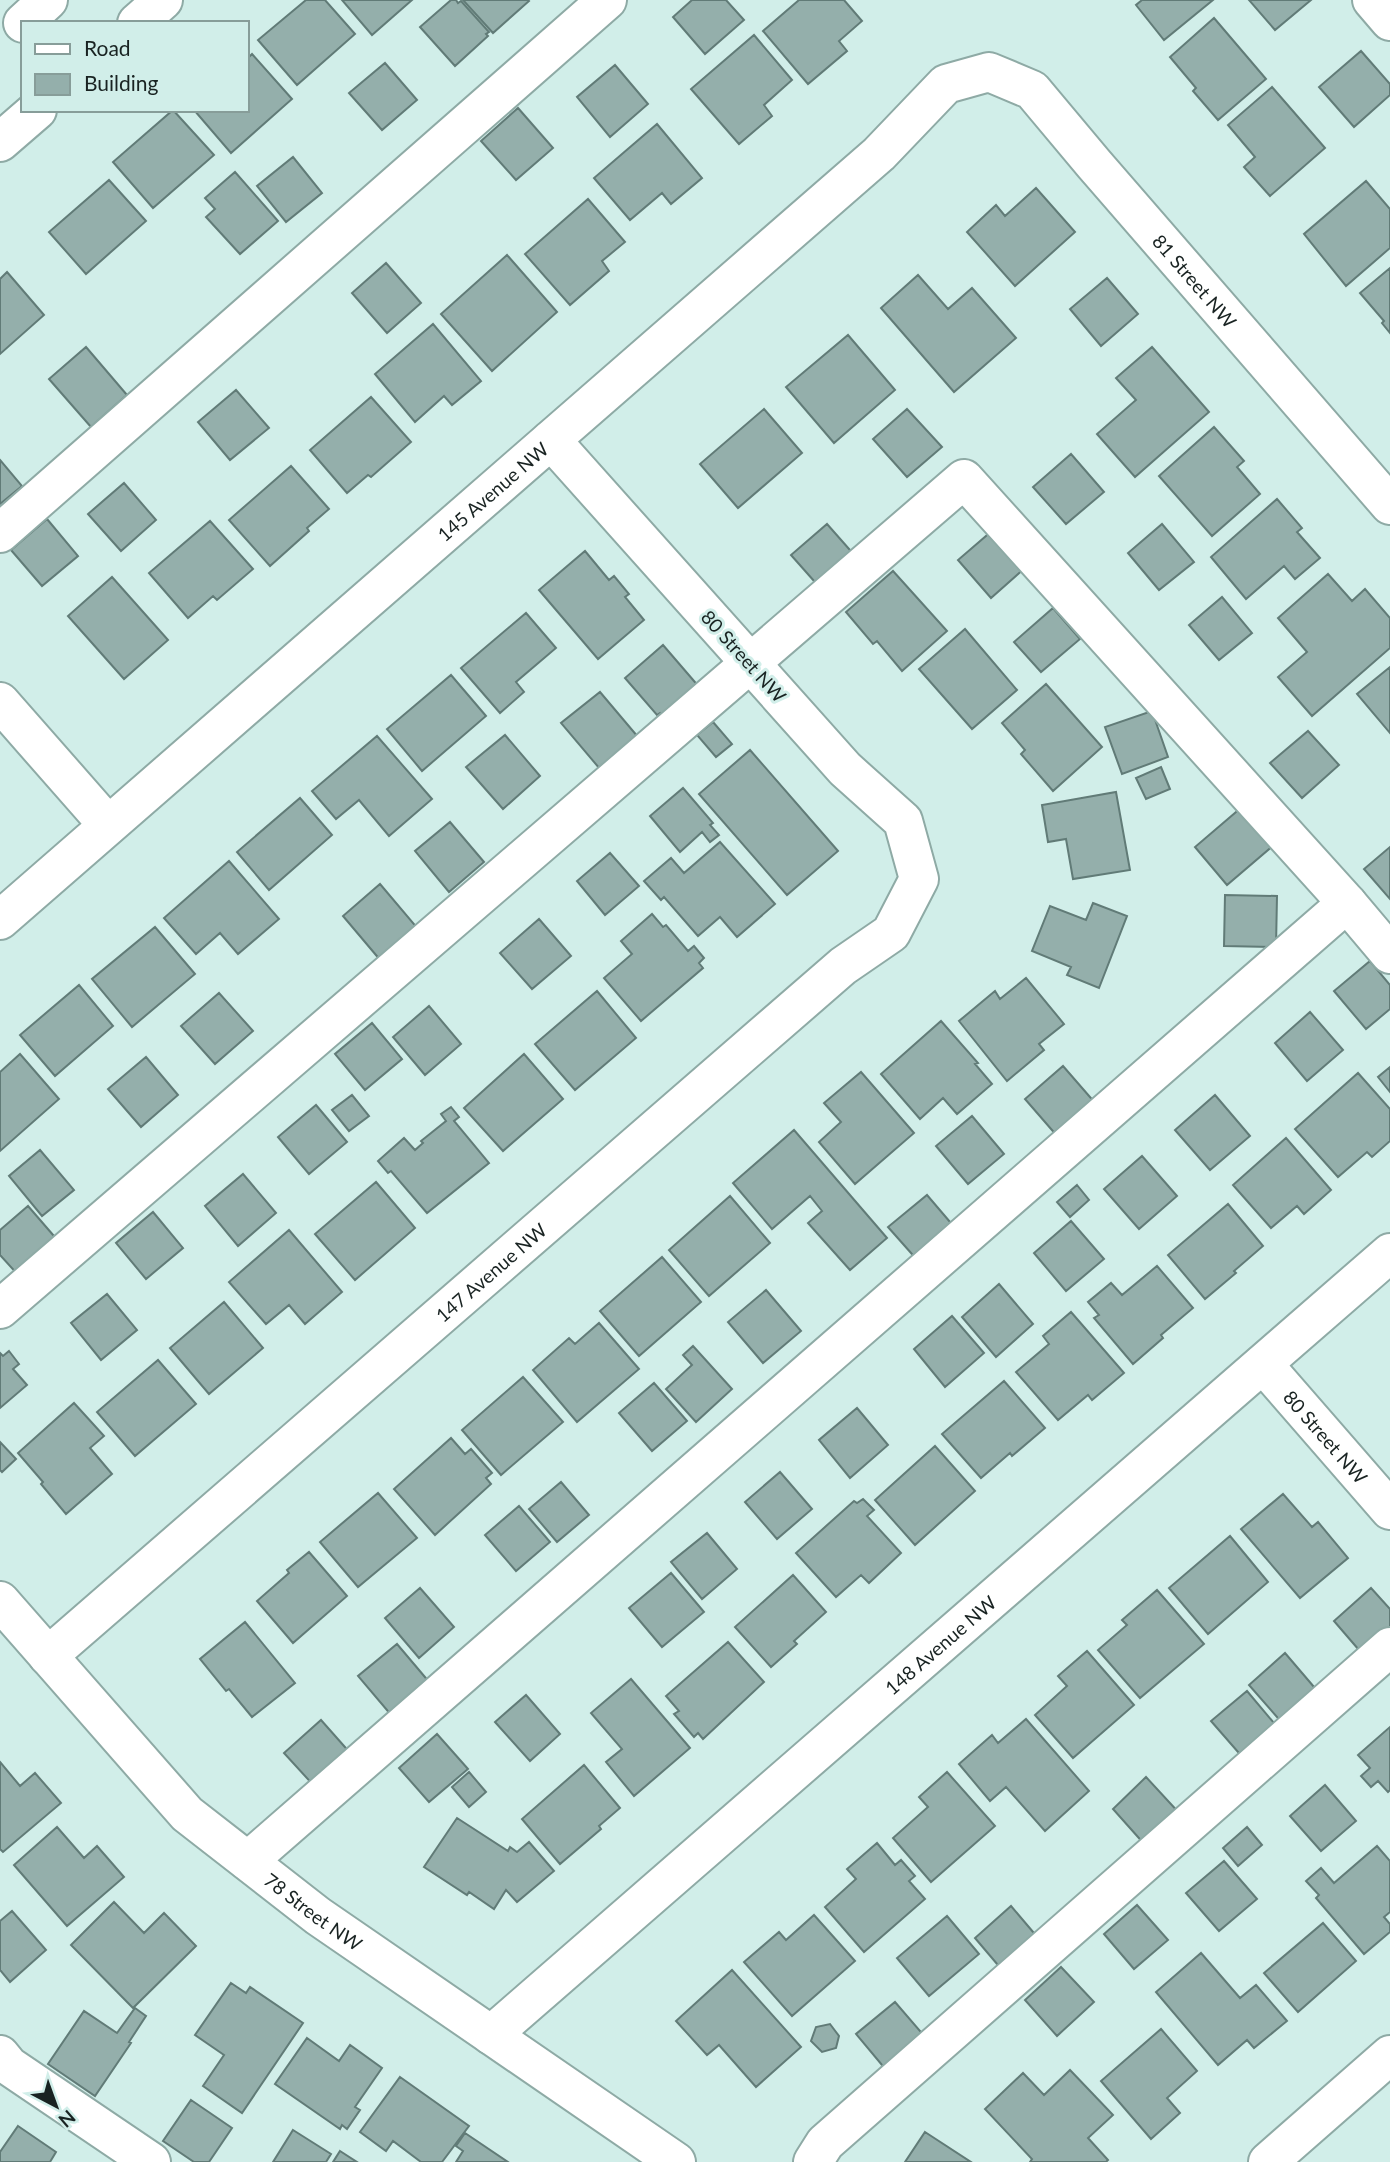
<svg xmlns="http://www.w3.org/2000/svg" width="1390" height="2162" viewBox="0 0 1390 2162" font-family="Lato,sans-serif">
	<rect width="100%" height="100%" fill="#d1eee9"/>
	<path fill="#94afab" stroke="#617b77" stroke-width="2" d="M306 0H325L355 34 297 85 258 40Z
		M342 0H412L372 35Z
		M451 0H456L458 3 461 1 489 32 486 34 488 36 455 66 420 27Z
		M463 0H528L529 1 493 33Z
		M692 0H726L744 20 705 54 673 17Z
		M799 0H844L862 21 839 41 847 51 808 84 763 31Z
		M1142 0H1213L1164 40 1136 5Z
		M1249 0H1311L1275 30Z
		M1214 18 1266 79 1218 120 1193 91 1196 88 1170 57Z
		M754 35 792 80 764 105 772 116 739 144 691 89Z
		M1361 51 1390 84V95L1354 127 1319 87Z
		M252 54 292 99 231 153 194 110H247V59Z
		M385 63 417 100 382 130 349 93Z
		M615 65 648 104 610 137 577 97Z
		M1272 87 1325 148 1270 196 1244 167 1255 157 1228 125Z
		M518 108 553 148 516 180 481 141Z
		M173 110 214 155 153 208 113 162Z
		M657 124 702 178 671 204 662 193 630 220 594 178Z
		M293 157 322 193 286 222 257 186Z
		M235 172 278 221 240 254 206 217 215 209 205 198Z
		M109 180 146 221 86 274 49 232Z
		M1366 181 1390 209V248L1346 286 1304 234Z
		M1036 188 1075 232 1015 286 967 232 996 205 1005 216Z
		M588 199 625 242 602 261 609 271 570 305 525 254Z
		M507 255 557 312 492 371 441 314Z
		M386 263 421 303 387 333 352 293Z
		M1390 268V333L1382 323 1384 321 1360 293Z
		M7 272 44 315 0 354V279Z
		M918 275 948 309 972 288 1016 338 954 392 881 308Z
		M1107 278 1138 314 1101 346 1070 309Z
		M433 324 481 381 452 405 444 396 415 422 375 374Z
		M848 335 895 390 834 443 786 387Z
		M86 347 127 395 91 427 49 379Z
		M1152 347 1209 412 1135 477 1097 434 1136 400 1116 378Z
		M236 390 269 428 230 460 198 422Z
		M371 397 411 442 371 477 368 475 347 493 310 450Z
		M764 409 802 453 738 508 700 464Z
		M907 409 942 447 907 477 873 439Z
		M1214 427 1244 461 1237 467 1260 494 1212 536 1159 476Z
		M1071 454 1104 492 1066 524 1033 487Z
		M0 460 22 486 0 504Z
		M291 466 329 509 307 528 309 531 270 566 229 520Z
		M124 483 156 520 121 551 88 514Z
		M1277 499 1302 528 1297 532 1320 558 1295 579 1284 566 1246 599 1211 557Z
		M47 519 78 556 42 586 11 550Z
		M210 521 253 569 217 600 213 596 188 618 149 573Z
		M827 524 857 558 822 590 791 555Z
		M1162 524 1194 562 1159 590 1128 553Z
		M993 530 1026 567 991 598 958 560Z
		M585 551 609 580 614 576 629 594 625 597 644 620 598 659 539 590Z
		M893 571 947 631 902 671 877 641 873 644 846 612Z
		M1328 574 1352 601 1365 589 1390 618V648L1312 716 1278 677 1307 652 1278 618Z
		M112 577 168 640 124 679 68 616Z
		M1222 597 1252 633 1219 660 1189 625Z
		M1053 608 1080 639 1041 672 1014 642Z
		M526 613 556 648 516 682 524 692 500 713 461 668Z
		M965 629 1017 690 972 729 919 669Z
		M663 645 700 688 664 718 660 713 657 715 625 678Z
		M1390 667V733L1357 694Z
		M451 675 486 716 422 771 387 729Z
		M1046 684 1102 747 1053 791 1021 754 1025 750 1002 723Z
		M600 692 638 737 600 769 561 723Z
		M1152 711 1168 757 1122 774 1105 727Z
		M713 722 732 744 716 757 697 735Z
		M1308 731 1339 765 1302 798 1270 763Z
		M505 735 540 776 503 809 466 767Z
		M377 736 432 799 389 836 359 800 336 819 312 791Z
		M750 750 838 851 787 895 699 794Z
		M1161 767 1170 789 1146 799 1136 778Z
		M683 788 713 823 710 825 719 835 710 842 702 832 680 852 650 816Z
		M1116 792 1130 870 1073 879 1066 839 1048 842 1042 805Z
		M300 798 332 835 269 890 237 852Z
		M1249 801 1281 839 1227 885 1195 847Z
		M450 822 484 862 449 892 415 851Z
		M720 842 775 904 737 937 720 917 698 936 664 897 661 900 644 881 671 858 684 873Z
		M1390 847V899L1364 869Z
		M610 853 639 886 605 915 577 881Z
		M229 861 279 919 238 954 220 933 196 954 164 918Z
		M380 884 419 930 381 961 343 916Z
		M1225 895 1277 896 1276 947 1224 946Z
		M1093 903 1127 916 1099 988 1067 975 1071 967 1032 951 1050 906 1086 920Z
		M652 914 663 927 666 925 688 951 694 946 704 958 699 963 703 968 641 1021 604 978 632 954 621 941Z
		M539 919 571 956 532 989 500 953Z
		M155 927 195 974 132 1027 92 979Z
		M1370 961 1390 985V1009L1366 1029 1334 991Z
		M1026 978 1064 1024 1039 1044 1044 1050 1007 1081 959 1021 995 991 1000 999Z
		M79 985 113 1026 55 1076 20 1035Z
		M597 991 636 1038 575 1090 535 1044Z
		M219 993 253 1031 215 1064 181 1026Z
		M429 1006 461 1044 425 1075 393 1037Z
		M1310 1012 1343 1050 1307 1081 1275 1043Z
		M941 1021 978 1063 975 1064 992 1084 957 1114 943 1098 920 1119 881 1074Z
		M372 1023 402 1059 365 1090 335 1054Z
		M20 1054 59 1099 0 1151V1072Z
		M524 1054 563 1099 503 1151 464 1108Z
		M146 1057 178 1095 141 1127 108 1089Z
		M1063 1066 1096 1104 1058 1137 1025 1099Z
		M1390 1067V1092L1378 1077Z
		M861 1072 914 1133 855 1184 819 1142 841 1122 824 1103Z
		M1358 1073 1390 1109V1141L1372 1157 1367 1152 1338 1177 1295 1129Z
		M352 1095 369 1116 349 1131 332 1110Z
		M1215 1095 1250 1136 1210 1170 1175 1130Z
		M316 1105 347 1142 309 1174 278 1137Z
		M451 1107 459 1117 454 1121 489 1163 427 1213 391 1171 388 1173 378 1161 404 1138 415 1150 423 1143 421 1141 446 1121 441 1114Z
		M972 1116 1004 1154 968 1184 936 1146Z
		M794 1130 887 1238 850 1270 808 1223 822 1211 810 1196 772 1229 733 1183Z
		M1286 1138 1331 1190 1304 1214 1297 1206 1271 1228 1233 1185Z
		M40 1150 74 1190 42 1216 9 1176Z
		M1142 1156 1177 1196 1139 1229 1104 1189Z
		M243 1174 276 1213 238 1246 205 1206Z
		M376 1182 415 1228 355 1280 315 1234Z
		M1077 1185 1089 1200 1070 1217 1057 1202Z
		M927 1195 956 1229 919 1262 888 1227Z
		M730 1196 770 1243 709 1296 669 1250Z
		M1228 1204 1263 1246 1234 1271 1236 1273 1205 1299 1168 1255Z
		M28 1206 60 1243 20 1277 0 1255V1230Z
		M153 1212 183 1248 146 1279 116 1243Z
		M1071 1221 1104 1259 1066 1291 1034 1253Z
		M289 1230 342 1292 305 1324 289 1305 266 1324 229 1282Z
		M662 1257 701 1302 639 1356 600 1311Z
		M1157 1266 1193 1308 1161 1335 1163 1338 1133 1364 1094 1318 1099 1315 1088 1302 1111 1283 1122 1295Z
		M999 1284 1033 1324 996 1357 962 1317Z
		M766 1290 801 1331 763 1363 728 1322Z
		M107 1294 137 1330 101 1360 71 1323Z
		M224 1302 263 1348 209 1394 170 1348Z
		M1071 1312 1124 1373 1092 1400 1088 1395 1058 1420 1016 1372 1049 1344 1043 1336Z
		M952 1316 984 1353 945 1387 914 1349Z
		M599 1323 639 1369 577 1422 533 1370 569 1338 575 1344Z
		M693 1346 732 1389 696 1422 666 1389 692 1365 683 1355Z
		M9 1351 19 1364 13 1369 27 1385 0 1408V1353L3 1356Z
		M158 1360 196 1404 135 1456 97 1412Z
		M523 1377 563 1422 501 1475 462 1430Z
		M1004 1381 1045 1428 1012 1456 1010 1453 981 1478 942 1434Z
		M654 1383 687 1421 652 1451 619 1413Z
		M74 1403 104 1436 90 1448 112 1474 66 1514 41 1484 43 1482 18 1453Z
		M857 1408 888 1445 850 1478 819 1440Z
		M451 1438 465 1454 471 1449 492 1473 486 1478 491 1484 435 1535 394 1489Z
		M0 1442 16 1459 2 1472 0 1470Z
		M935 1446 975 1491 915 1545 875 1500Z
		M780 1472 812 1509 777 1539 745 1502Z
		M561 1482 589 1515 557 1542 529 1509Z
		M378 1493 417 1538 358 1587 320 1542Z
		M1283 1494 1312 1527 1318 1522 1348 1558 1300 1598 1241 1529Z
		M863 1499 874 1510 867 1516 901 1553 869 1583 861 1575 836 1597 796 1553 854 1501 857 1503Z
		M519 1506 550 1542 516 1571 485 1535Z
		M707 1533 737 1569 702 1599 671 1562Z
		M1230 1536 1268 1582 1208 1634 1169 1588Z
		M309 1552 347 1596 293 1643 257 1601 289 1573 287 1570Z
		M671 1573 704 1612 662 1647 629 1608Z
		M793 1575 826 1612 794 1641 797 1644 771 1667 735 1627Z
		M420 1588 454 1627 419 1658 385 1618Z
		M1371 1588 1390 1609V1635L1365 1657 1334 1621Z
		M1157 1590 1204 1644 1140 1698 1098 1650 1127 1625 1122 1620Z
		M245 1622 295 1683 252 1717 229 1689 226 1691 200 1659Z
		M728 1642 764 1682 703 1739 698 1733 694 1737 674 1714 679 1711 666 1696Z
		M397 1644 430 1683 392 1716 358 1676Z
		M1087 1651 1134 1705 1073 1758 1035 1715 1067 1686 1058 1676Z
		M1285 1653 1320 1694 1284 1725 1249 1685Z
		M631 1679 690 1748 634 1796 606 1762 622 1749 591 1713Z
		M1247 1691 1279 1729 1245 1760 1211 1721Z
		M526 1695 560 1734 530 1761 495 1722Z
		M1026 1719 1089 1791 1045 1831 1006 1787 990 1801 959 1764 992 1735 998 1743Z
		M321 1720 352 1755 316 1788 284 1753Z
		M1390 1727V1790L1388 1792 1378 1781 1371 1787 1361 1776 1370 1768 1358 1755Z
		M437 1734 468 1769 429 1802 399 1768Z
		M0 1762 20 1786 35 1773 61 1803 3 1852 0 1849Z
		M584 1765 620 1808 599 1826 601 1829 560 1864 522 1819Z
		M469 1772 486 1792 469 1807 452 1787Z
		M947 1772 995 1826 931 1882 893 1838 928 1807 919 1797Z
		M1146 1777 1181 1815 1146 1846 1113 1809Z
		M1325 1785 1356 1821 1321 1851 1290 1816Z
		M457 1818 508 1851 510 1847 517 1852 529 1842 554 1871 517 1902 506 1890 494 1909 469 1892 467 1895 424 1867Z
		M57 1827 84 1858 97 1846 124 1877 67 1926 14 1865Z
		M1247 1827 1262 1845 1238 1866 1223 1848Z
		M877 1843 895 1865 901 1860 915 1876 909 1881 925 1899 864 1952 825 1907 856 1879 847 1869Z
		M1377 1846 1390 1861V1912L1384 1917 1390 1924V1932L1364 1954 1316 1898 1319 1895 1306 1881 1321 1868 1334 1883Z
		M1224 1861 1257 1899 1219 1931 1186 1893Z
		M114 1902 144 1933 164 1913 196 1946 133 2008 71 1945Z
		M1137 1905 1168 1940 1134 1969 1104 1934Z
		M1011 1906 1039 1939 1003 1971 975 1938Z
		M12 1911 46 1950 10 1982 0 1970V1921Z
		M814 1915 855 1961 792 2016 744 1962 779 1932 786 1940Z
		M947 1916 979 1954 929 1996 897 1958Z
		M1323 1923 1356 1961 1298 2012 1264 1973Z
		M1201 1953 1240 1998 1256 1985 1287 2021 1254 2048 1247 2040 1218 2065 1156 1992Z
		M1061 1967 1094 2002 1057 2036 1025 2000Z
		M732 1970 801 2047 756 2087 719 2045 707 2055 676 2021Z
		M231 1983 246 1993 250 1987 303 2023 242 2113 203 2086 224 2055 195 2035Z
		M895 2002 926 2038 887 2071 856 2034Z
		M135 2008 146 2016 129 2042 131 2043 95 2096 48 2064 84 2011 117 2033Z
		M830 2024 839 2036 836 2048 822 2052 811 2041 816 2027Z
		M1161 2029 1197 2071 1167 2098 1180 2113 1151 2139 1101 2081Z
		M307 2038 339 2061 350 2045 382 2068 355 2107 360 2110 347 2129 342 2125 340 2129 275 2084Z
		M1070 2070 1113 2115 1088 2138 1108 2160 1106 2162H1030L1032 2159 985 2109 1023 2073 1044 2095Z
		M400 2077 469 2126 442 2162H421L393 2141 386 2151 360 2132Z
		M191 2100 232 2128 209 2162H194L163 2141Z
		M18 2126 56 2152 50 2162H0V2152Z
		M293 2130 331 2154 326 2162H273Z
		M925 2132 971 2162H905Z
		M465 2133 508 2162H456L463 2151 456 2146Z
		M340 2151 357 2162H333Z"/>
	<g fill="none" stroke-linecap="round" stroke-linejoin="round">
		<g stroke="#8eaaa5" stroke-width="42">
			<g id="minor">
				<path d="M1372 0 1390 21"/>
				<path d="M23 23 48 0"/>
				<path d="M137 23 163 0"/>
				<path d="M0 142 37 110"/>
				<path d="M0 533 607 0"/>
				<path d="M0 702 108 825"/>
				<path id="s1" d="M0 920 879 154 946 84 989 72 1032 90 1094 164 1390 505"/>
				<path d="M0 1309 964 479 1347 903 1390 954"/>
				<path id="s2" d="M1263 1364 1390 1510"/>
				<path id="s3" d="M0 1601 187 1814 318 1916 676 2162"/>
				<path id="s4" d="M48 1656 843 966 891 933 919 879 903 821 845 769 551 440"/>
				<path d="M248 1861 1347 903"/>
				<path id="s5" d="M491 2035 1390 1253"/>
				<path d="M0 2055 9 2066 151 2162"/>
				<path d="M813 2162 825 2143 1390 1647"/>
				<path d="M1268 2162 1390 2055"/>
			</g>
		</g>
		<use href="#minor" stroke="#fff" stroke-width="38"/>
	</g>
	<g text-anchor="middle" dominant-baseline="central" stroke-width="6" stroke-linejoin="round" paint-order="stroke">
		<g font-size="19" fill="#192322" stroke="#d1eee9">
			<text stroke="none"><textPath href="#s1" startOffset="1605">81 Street NW</textPath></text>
			<text stroke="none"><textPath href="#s1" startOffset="653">145 Avenue NW</textPath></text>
			<text transform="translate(744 656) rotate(48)">80 Street NW</text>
			<text stroke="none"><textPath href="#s4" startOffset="586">147 Avenue NW</textPath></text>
			<text stroke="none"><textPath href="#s2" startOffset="96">80 Street NW</textPath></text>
			<text stroke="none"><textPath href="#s5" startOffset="595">148 Avenue NW</textPath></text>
			<text stroke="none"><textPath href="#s3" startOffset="443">78 Street NW</textPath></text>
		</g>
	</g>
	<rect x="21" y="21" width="228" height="91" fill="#d1eee9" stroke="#879d99" stroke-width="2"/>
	<rect x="35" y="44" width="35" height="10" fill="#ffffff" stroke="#879d99" stroke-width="2"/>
	<text x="84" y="56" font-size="21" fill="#192322">Road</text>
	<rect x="35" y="74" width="35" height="21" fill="#94afab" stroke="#879d99" stroke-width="2"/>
	<text x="84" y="91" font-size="21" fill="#192322">Building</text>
	<g transform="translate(56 2106) rotate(139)" stroke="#d1eee9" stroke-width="5" paint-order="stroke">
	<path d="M0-5L12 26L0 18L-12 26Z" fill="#192322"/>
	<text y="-10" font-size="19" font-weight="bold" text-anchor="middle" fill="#192322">N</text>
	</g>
</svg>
